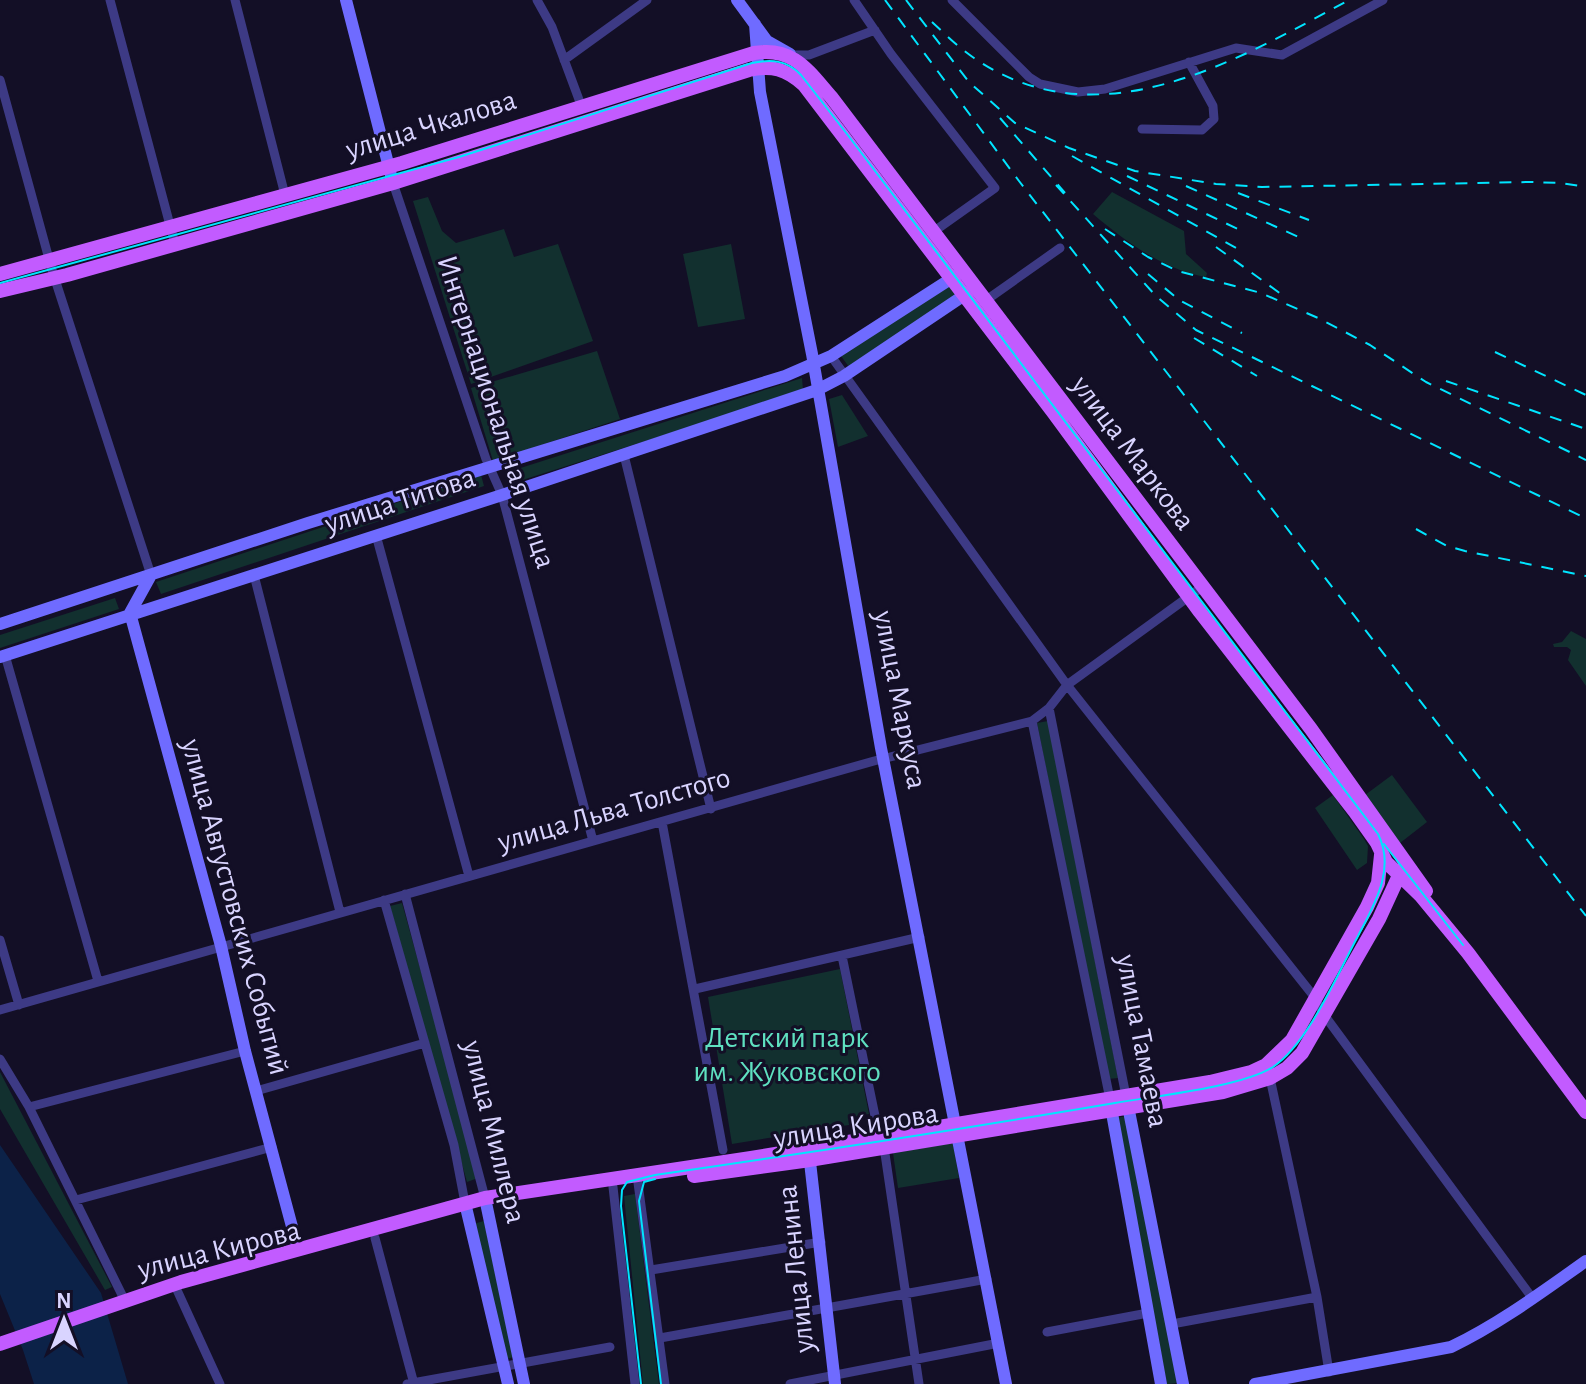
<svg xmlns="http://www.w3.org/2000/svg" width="1586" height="1384" viewBox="0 0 1586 1384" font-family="'Alegreya Sans',sans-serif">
	<rect width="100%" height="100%" fill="#130f26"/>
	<path fill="#12302f" d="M1112 192 1184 231 1186 254 1207 273 1206 277C1164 270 1126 242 1093 214Z
		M428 197 442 231 456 243 504 229 514 257 558 244 593 341 471 384 413 201Z
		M731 244 745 319 698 327 683 254Z
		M951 285 959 296 849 367 841 356Z
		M597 351 620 419 493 461 471 388Z
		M802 378 803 390 791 395 513 483 508 472Z
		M842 395 868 436 838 447 829 399Z
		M481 475 484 486 161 594 156 582Z
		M115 598 119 609 0 648V635Z
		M1571 631 1586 639V686L1568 660 1571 650 1567 647H1554L1553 644 1562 642Z
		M1048 721 1118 1078 1108 1079 1037 723Z
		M1392 775 1427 822 1400 843 1365 795Z
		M1333 795 1364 839 1368 846 1367 863 1357 870 1315 808Z
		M402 903 478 1178 467 1182 390 906Z
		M840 969 869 1114 854 1117 855 1124 732 1144 708 997Z
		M0 1073V1072L112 1287 105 1290 0 1109Z
		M1127 1116 1179 1383 1167 1384 1116 1118Z
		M953 1143 959 1178 898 1188 893 1153Z
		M635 1194 659 1384H643L624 1196Z
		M484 1221 513 1357 507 1359 473 1224Z"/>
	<path fill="#0c2248" d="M0 1145 101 1293 128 1384H34L23 1350 0 1294Z"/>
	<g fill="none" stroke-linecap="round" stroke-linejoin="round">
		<path stroke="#3d3a85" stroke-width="9" d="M110 0 175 244
			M235 0 285 195
			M537 0 552 27 581 105
			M854 0 891 54 995 188 933 232
			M952 0 1029 77 1040 84 1078 92 1105 89 1236 48 1282 55 1383 0
			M791 55H809L875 30
			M564 60 647 0
			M0 80 52 270 151 575
			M1142 129 1202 130 1214 119 1213 106 1189 62
			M393 183 486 459 502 495 593 841
			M985 301 1060 248
			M831 356 1067 685 1312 994 1325 1016 1533 1299
			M624 455 711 809
			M376 535 469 876
			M254 575 340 912
			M5 655 98 981
			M1049 708 1126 1096
			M1032 721 1110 1099
			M662 822 723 1150
			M405 894 485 1198
			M384 900 454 1145 465 1203
			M0 940 19 1005
			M842 956 875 1116
			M695 989 920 937
			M0 1010 874 761 1032 721 1049 708 1067 685 1202 587
			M0 1059 29 1107 124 1299
			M1270 1078 1317 1297 1329 1372
			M256 1091 425 1043
			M29 1107 245 1051
			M884 1147 919 1384
			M638 1183 665 1384
			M613 1187 635 1384
			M76 1200 272 1147
			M375 1238 414 1384
			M651 1270 821 1242
			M177 1290 220 1384
			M1172 1324 1317 1297
			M1047 1332 1148 1313
			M660 1338 987 1279
			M407 1384 610 1347
			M790 1384 999 1343"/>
		<path stroke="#6f6bff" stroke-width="12" d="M346 0 393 183
			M737 0 767 41 790 54
			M755 24 760 92 812 354 881 748 1006 1384
			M151 575 130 613 221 946 245 1051 298 1249
			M0 624 308 523 785 376 831 356 963 271
			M0 657 502 495 817 390 844 376 969 292
			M1127 1101 1183 1384
			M1110 1102 1161 1384
			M809 1153 835 1384
			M485 1198 524 1384
			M465 1203 508 1384
			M1255 1384 1451 1347C1499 1324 1542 1292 1586 1261"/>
		<path stroke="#c25bff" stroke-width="14" d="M0 274 402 163 754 53C794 46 809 72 832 98L1311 729 1426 891
			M0 291 67 275 393 183 749 70C772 65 786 69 804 85L1053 412 1200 612 1355 812 1377 843 1386 862 1421 896 1468 953 1586 1112
			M694 1176 803 1161 1223 1092 1270 1078 1287 1068 1302 1053 1379 919 1402 869
			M0 1344 181 1282 485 1198 751 1158 1210 1082 1251 1072 1266 1065 1292 1040 1367 907 1378 883 1381 855"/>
		<path stroke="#00e5ff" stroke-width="2" d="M0 283 459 157 752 63C771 59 787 60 801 75L847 134 1378 834C1396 869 1374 905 1358 936 1338 973 1308 1044 1273 1067 1241 1087 1155 1096 1115 1103 962 1129 808 1153 655 1175L627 1182 622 1190 621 1206 641 1384
			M1384 844 1463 945
			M655 1179 644 1182 639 1201 661 1384"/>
		<path stroke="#00e5ff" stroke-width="2" stroke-dasharray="12 10" stroke-linecap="butt" d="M885 0 1019 181 1586 916
			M906 0 969 82 1015 123 1069 148 1135 171 1216 184 1262 187 1530 182 1561 183 1586 187
			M932 22C945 34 959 48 974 58 1098 143 1236 61 1349 0
			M1000 118 1065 193
			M1072 156 1236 248
			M1127 176 1246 233
			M1056 185 1155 295 1196 330 1585 518
			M1186 186 1303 239
			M1238 193 1309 220
			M1105 229 1148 257 1178 271 1261 293 1318 318 1370 345 1426 382 1586 460
			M1216 247 1281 294
			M1148 274 1179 300 1242 333
			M1194 338 1257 376
			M1495 352 1586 395
			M1446 381 1586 429
			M1416 529 1447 546 1465 551 1586 576"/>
	</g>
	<g text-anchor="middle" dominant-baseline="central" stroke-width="6" stroke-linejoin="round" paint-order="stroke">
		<g font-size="30" fill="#d9d4ff" stroke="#130f26">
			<text transform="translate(431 125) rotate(-17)">улица Чкалова</text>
			<text transform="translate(496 412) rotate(72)">Интернациональная улица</text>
			<text transform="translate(1133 453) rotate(53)">улица Маркова</text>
			<text transform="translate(400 501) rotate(-18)">улица Титова</text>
			<text transform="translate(900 700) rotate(79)">улица Маркуса</text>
			<text transform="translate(614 810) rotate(-16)">улица Льва Толстого</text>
			<text transform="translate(235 907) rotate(75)">улица Августовских Событий</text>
			<text transform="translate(1142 1041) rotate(79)">улица Тамаева</text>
			<text transform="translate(856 1126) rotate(-9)">улица Кирова</text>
			<text transform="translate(494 1132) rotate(76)">улица Миллера</text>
			<text transform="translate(219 1250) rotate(-14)">улица Кирова</text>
			<text transform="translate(796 1269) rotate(-96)">улица Ленина</text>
		</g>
		<g font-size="30" fill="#5fe0c0" stroke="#130f26">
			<text x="787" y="1038">Детский парк<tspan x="787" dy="34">им. Жуковского</tspan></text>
		</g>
	</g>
	<g transform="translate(64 1320)" stroke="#130f26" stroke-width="6" paint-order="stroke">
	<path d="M0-6L14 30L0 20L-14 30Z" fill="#d9d4ff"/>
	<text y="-12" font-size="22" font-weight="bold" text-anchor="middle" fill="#d9d4ff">N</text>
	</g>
</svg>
